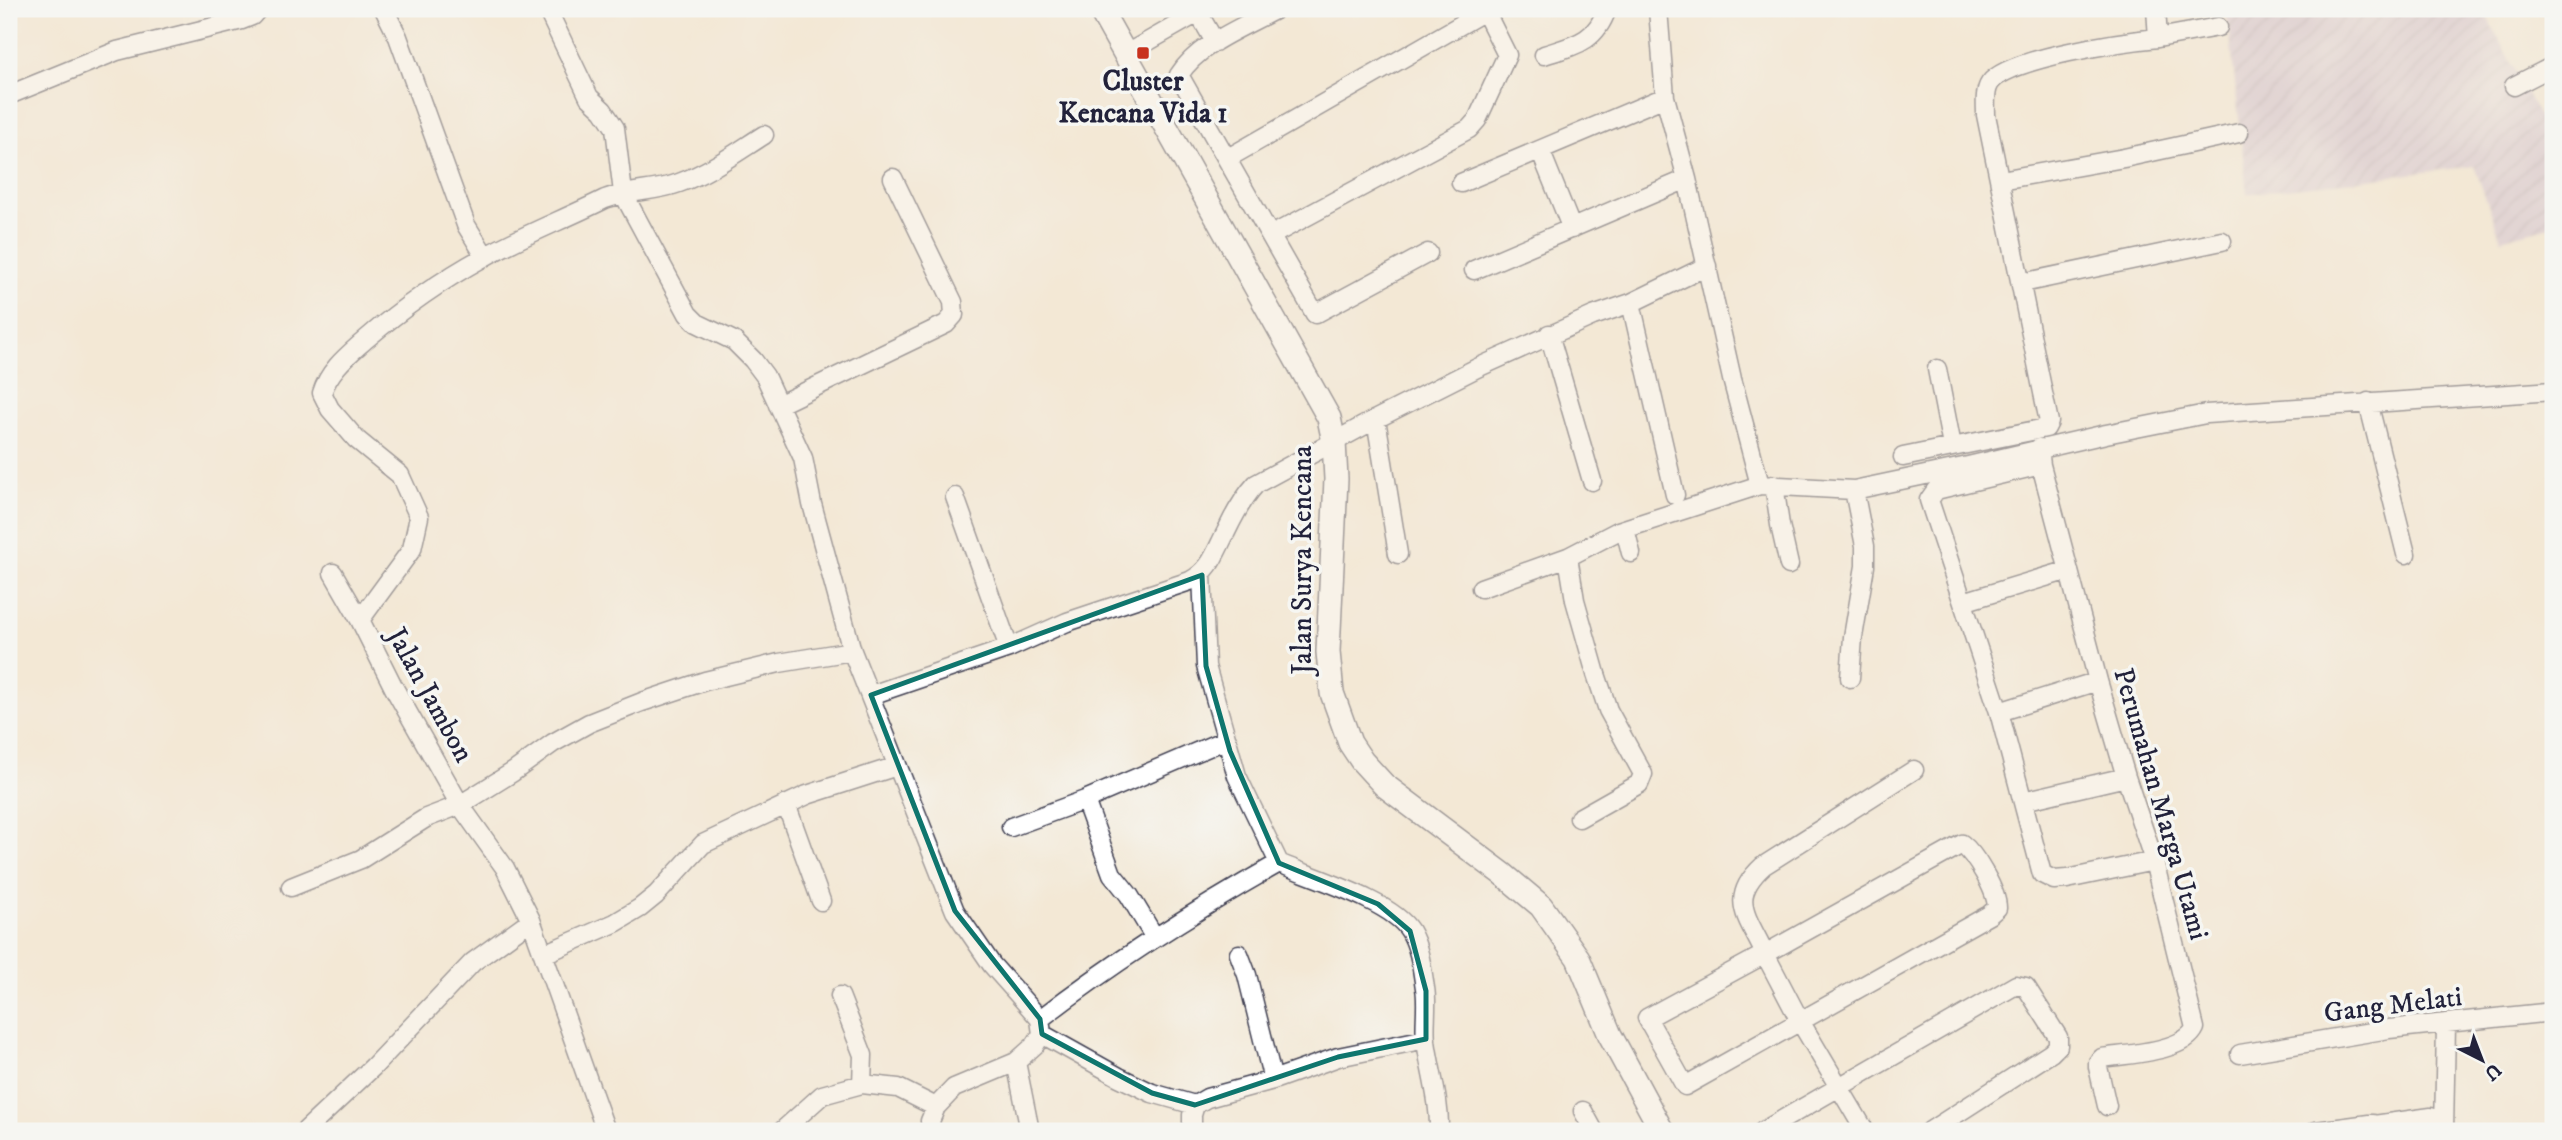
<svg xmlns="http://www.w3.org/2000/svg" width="2562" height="1140" viewBox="0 0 2562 1140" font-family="'IM FELL DW Pica',serif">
	<defs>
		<pattern id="industrial-furrows" width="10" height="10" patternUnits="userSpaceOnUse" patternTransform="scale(1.75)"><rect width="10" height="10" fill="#cebed1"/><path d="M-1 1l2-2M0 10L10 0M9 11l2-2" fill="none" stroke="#b1a3b4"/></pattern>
	</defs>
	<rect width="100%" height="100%" fill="#f6f6f2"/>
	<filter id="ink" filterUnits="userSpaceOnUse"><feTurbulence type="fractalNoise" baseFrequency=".0143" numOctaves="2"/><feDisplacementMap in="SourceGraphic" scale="14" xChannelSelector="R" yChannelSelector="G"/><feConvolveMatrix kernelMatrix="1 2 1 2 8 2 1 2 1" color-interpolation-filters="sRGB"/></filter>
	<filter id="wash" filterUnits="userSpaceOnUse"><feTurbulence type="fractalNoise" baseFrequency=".00686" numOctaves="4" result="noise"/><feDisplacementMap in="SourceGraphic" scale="28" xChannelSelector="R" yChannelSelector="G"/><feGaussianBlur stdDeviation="1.57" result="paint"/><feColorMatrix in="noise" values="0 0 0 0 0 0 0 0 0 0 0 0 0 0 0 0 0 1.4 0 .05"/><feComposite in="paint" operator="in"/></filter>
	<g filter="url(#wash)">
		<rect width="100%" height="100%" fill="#f3e8d5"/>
		<path fill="url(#industrial-furrows)" d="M2224 9H2483L2553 143V225L2501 239 2474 166 2247 194 2229 26Z"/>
	</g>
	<g filter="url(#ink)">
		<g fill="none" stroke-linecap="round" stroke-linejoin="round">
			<g stroke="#414052" stroke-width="21">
				<path id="minor" d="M384 9 398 37 466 225 485 256
					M547 9 589 97 603 110 615 128 623 193 688 314 697 323 734 341 753 360 765 376 803 458 812 504 852 651 955 911 992 965 1040 1019 1042 1034 1035 1045 1016 1062 954 1088 936 1107 930 1121 932 1131
					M1196 9 1215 42
					M1276 9C1244 27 1199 43 1179 75L1315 314 1428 253
					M1658 9 1665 97 1687 179 1732 379 1760 485
					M2158 38 2218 27
					M1126 54 1198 13
					M1544 55C1575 45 1595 43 1607 9
					M2514 86 2553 66
					M9 95 117 51 242 20 252 16 258 9
					M1540 150 1572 229
					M1228 158 1485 11 1484 9
					M2001 180 2124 158 2239 133
					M1461 183 1665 97
					M1272 235 1469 129 1477 120 1507 55 1485 11 1489 9
					M1474 270 1687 179
					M2022 283 2222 241
					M1631 303 1675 495
					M1549 334 1592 481
					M1937 369 1952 446
					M2368 402 2406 554
					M778 405 946 324 954 315 953 302 893 178
					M1376 419 1398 554
					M2039 448 2041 465 2098 681 2126 777 2154 861 2195 1028C2184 1052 2128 1054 2102 1058L2098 1062V1067L2107 1106
					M1903 457 2046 428 2049 422 1986 115C1986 105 1984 92 1990 83 2007 58 2126 41 2158 38L2156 9
					M2041 465 1936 490 1929 500 1999 712 2042 874 2054 880 2067 879 2154 861
					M1774 485 1780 525 1789 565
					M955 497 1009 648
					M1625 529 1631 553
					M1568 557 1575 600 1596 674 1608 710 1643 774 1639 784 1579 818
					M333 573 360 620
					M1202 575 1206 666 1237 776 1279 863C1313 878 1392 901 1410 931 1420 948 1422 969 1425 988 1428 1005 1424 1024 1426 1041 1430 1071 1440 1101 1439 1131
					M1481 588 1568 557 1618 531 1760 485 1854 490 1968 466 2106 434 2206 414 2553 391
					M1963 602 2069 570
					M1850 678 1853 637 1865 566V546L1854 490
					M871 695 1009 648 1067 622 1190 581C1211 570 1215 553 1226 532 1234 515 1243 498 1256 484L1376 419 1477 368 1593 316 1631 303 1707 266
					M1999 712 2098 681
					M1085 800 1112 874 1129 895 1155 938
					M2023 801 2126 777
					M786 804 821 901
					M1011 827 1085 800 1227 739
					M291 887 361 859 426 818 460 805 513 772 553 743 589 723 642 702 705 681 779 663 852 651
					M544 954 615 923 640 908 656 895 703 844 807 795 897 766
					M1239 954 1247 975 1273 1080
					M840 996 863 1055 862 1084
					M1040 1019C1115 961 1196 910 1279 863
					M1042 1034 1119 1077 1152 1093 1195 1105
					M2240 1054 2389 1029 2553 1012
					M1016 1062 1030 1131
					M1583 1111 1594 1131
					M2374 1125 2431 1117
					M305 1131 373 1067 473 962 531 920
					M606 1131 531 920 505 868 460 805 394 688 360 620 412 549 419 517 400 475 356 439 330 409 322 393C329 370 347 356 365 340 401 309 442 280 484 257 523 235 565 219 605 199 629 190 655 192 679 183 710 172 737 152 764 135
					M782 1131 822 1095 862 1084 898 1088 936 1107
					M1192 1131V1115L1195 1105 1207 1098 1273 1080 1338 1057 1426 1039
					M1763 1131 2016 985 2026 987 2058 1037V1046L2051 1053 1930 1131
					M1865 1131 1800 1021 1765 954 1647 1018 1685 1086 1989 915 1997 908C1997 891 1975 854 1962 844L1765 954C1748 917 1727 899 1763 866L1914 770
					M2316 1131 2369 1124H2373L2378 1131
					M2444 1131 2446 1024"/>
			</g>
			<g stroke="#414052" stroke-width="26">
				<path id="tertiary" d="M1100 9 1329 418 1334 442 1336 479 1328 652 1332 693 1350 743 1362 761 1384 785 1504 875 1541 906 1578 958 1610 1035 1662 1131"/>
			</g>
			<use href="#minor" stroke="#fff" stroke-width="18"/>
			<use href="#tertiary" stroke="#fff" stroke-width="23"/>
		</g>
	</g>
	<path d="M0 0H2562V1140H0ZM1202 575 1206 666 1230 751 1279 863 1378 904 1410 931 1426 991V1039L1338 1057 1195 1105 1152 1093 1042 1034 1040 1019 955 911 871 695Z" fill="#f3e8d5" fill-opacity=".55" fill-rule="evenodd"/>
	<path fill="none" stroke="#0f766e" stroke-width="5" stroke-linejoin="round" d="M1202 575 1206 666 1230 751 1279 863 1378 904 1410 931 1426 991V1039L1338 1057 1195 1105 1152 1093 1042 1034 1040 1019 955 911 871 695Z"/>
	<rect fill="#c8321e" stroke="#f6f6f2" stroke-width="2.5" x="1136" y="46" width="14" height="14" rx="3.5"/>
	<g text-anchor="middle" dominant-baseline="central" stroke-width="7" stroke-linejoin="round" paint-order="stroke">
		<g font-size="28" font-weight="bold" fill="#22223b" stroke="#f6f6f2">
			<text x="1143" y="81">Cluster<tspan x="1143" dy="32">Kencana Vida 1</tspan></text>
		</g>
		<g font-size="28" fill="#22223b" stroke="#f6f6f2">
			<text transform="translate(1302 560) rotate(-90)">Jalan Surya Kencana</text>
			<text transform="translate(430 695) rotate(61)">Jalan Jambon</text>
			<text transform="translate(2161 804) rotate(74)">Perumahan Marga Utami</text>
			<text transform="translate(2393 1005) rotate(-7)">Gang Melati</text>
		</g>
	</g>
	<rect width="2562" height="1140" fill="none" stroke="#f6f6f2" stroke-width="35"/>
	<g transform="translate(2482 1060) rotate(138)" stroke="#f6f6f2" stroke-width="5" paint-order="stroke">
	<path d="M0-5L12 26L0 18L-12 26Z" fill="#22223b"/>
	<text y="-10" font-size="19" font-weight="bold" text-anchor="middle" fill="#22223b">U</text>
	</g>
</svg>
